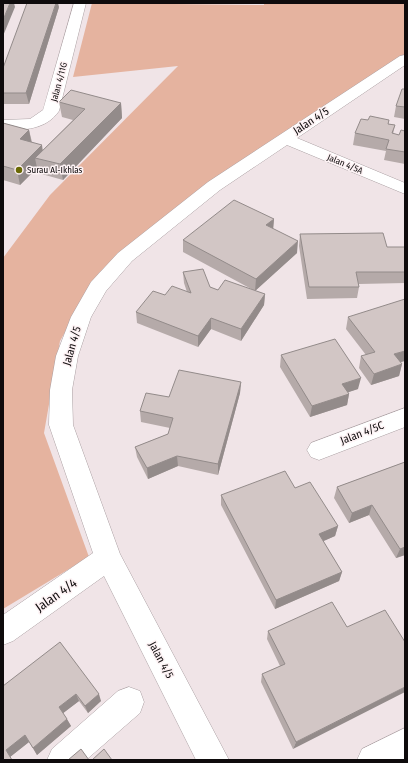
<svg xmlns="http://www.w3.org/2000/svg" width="408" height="763" viewBox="0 0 408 763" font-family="'Fira Sans Condensed',sans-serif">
	<rect width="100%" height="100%" fill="#f0e4e7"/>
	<path fill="#e5b39f" d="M92 3 264 5V3H405V54L99 273 60 341 44 433 89 557 3 609V258L50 195 178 66 73 77Z"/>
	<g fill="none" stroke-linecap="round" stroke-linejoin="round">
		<g stroke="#aba0a3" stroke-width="1">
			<path id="minor" d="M74 3H86L59 111C46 130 24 130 3 130V120L30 119 43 110Z
				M405 55V65L297 138 405 183V194L287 145 220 190 132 261 106 291 91 317 78 356 72 390 73 425 120 554 229 760H196L104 576 13 641 3 645V615L93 553 49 425 50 390 56 356 71 317 91 282 118 253 208 182 400 56Z
				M405 408V427L319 460 311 457 307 450 311 443Z
				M129 687 140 691 144 702 140 713 86 760H47L52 749 118 691Z
				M405 728V760H357L362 749Z"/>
		</g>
		<use href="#minor" fill="#fff" fill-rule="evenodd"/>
	</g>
	<path fill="#b5aaa9" d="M59 7 29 104H3V68Z
		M405 89V119L394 117 396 106Z
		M59 102 121 103 122 118 63 180 38 173 37 168 20 185 3 180V123L29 130 32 142 43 150 73 120 62 117Z
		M368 120 395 125 393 134 399 135 405 131V164L384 160 386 151 353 145 355 133Z
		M274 219 273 229 297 253 255 291 265 294 264 305 241 341 211 329 198 347 137 323 136 312 165 295 187 292 184 283 183 272 210 287 218 290 255 291 183 252V240Z
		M300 234 387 247H405V283L359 284V287L357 298 307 299 299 246Z
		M348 317 400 362 402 364 399 376 371 385 359 368 361 356 366 355 346 329Z
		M281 355 358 389 348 392 349 394 347 405 310 417 280 367Z
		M241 382 240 393 218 475 178 466 148 479 137 457 135 447 168 434 170 428 141 422 140 411 169 397Z
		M405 462V555L396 558 369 515 349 523 334 498 337 487Z
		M295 488 338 526 335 536 323 541 342 572 339 581 275 609 221 505V495Z
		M347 627 293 749 261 682 262 674 280 666 267 639 268 631Z
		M60 642 101 701 88 713 79 701 63 713 71 726 37 755 29 742 10 757 12 760H3Z"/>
	<path fill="#938b8a" d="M10 3H14L15 7 3 36V20Z
		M56 3H58L59 7 29 104 26 93Z
		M121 103 122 118 63 180 60 164Z
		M29 130 32 146 20 139Z
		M42 145 44 160 35 158 37 168 20 185 17 170Z
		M274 219 273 230 266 225Z
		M298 241 297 253 255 291 256 279Z
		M265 294 264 305 241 341V329Z
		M211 318V329L198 347V336Z
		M405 351V361L391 365 394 354Z
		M402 364 399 376 371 385 374 374Z
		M361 378 358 389 340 395 342 384Z
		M241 382 240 393 218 475V464Z
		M349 394 347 405 310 417 312 406Z
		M177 456 178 466 148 479 147 468Z
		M372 505 369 515 349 523 352 513Z
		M338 526 335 536 317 544 319 534Z
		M405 547V555L396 558 400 549Z
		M342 572 339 581 275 609 276 600Z
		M405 687V692L293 749 296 742Z
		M76 694 79 701 62 714 59 707Z
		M99 694 101 701 88 713 85 706Z
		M67 719 71 726 37 755 33 748Z
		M25 735 29 742 10 757 12 760 6 750Z"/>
	<path fill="#d2c6c5" stroke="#938b8a" d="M3 3H10L3 20Z
		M27 3H56L26 93H3V68Z
		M402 89H405V107L396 106Z
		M71 90 121 103 60 164 35 158 85 109 59 102Z
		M370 116 389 120 388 124 395 125 392 133 399 135 401 130 405 131V152L386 149 389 140 355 133 361 119 368 120Z
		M3 123 29 130 20 139 42 145 17 170 3 166Z
		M234 200 274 219 266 225 298 241 256 279 183 240Z
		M383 233 387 247H405V272H356L359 287H309L300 234Z
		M203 269 210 287 218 290 225 280 265 294 241 329 211 318 198 336 136 312 153 291 165 295 172 286 191 293 183 272Z
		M405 299V351L394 354 402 364 374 374 361 356 375 352 348 317Z
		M335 339 361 378 342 384 349 394 312 406 281 355Z
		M179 370 241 382 218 464 177 456 147 468 135 447 168 434 173 418 140 411 146 393 169 397Z
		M405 462V547L400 549 372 505 352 513 337 487Z
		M285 471 295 488 310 482 338 526 319 534 342 572 276 600 221 495Z
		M332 602 347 627 385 610 405 642V687L296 742 262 674 285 664 268 631Z
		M60 642 99 694 85 706 76 694 59 707 67 719 33 748 25 735 6 750 12 760H3V686Z
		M81 749 89 760H68Z
		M104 749 112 760H92Z"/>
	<circle fill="#6a6905" stroke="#fdf2f4" stroke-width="1.5" cx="19" cy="170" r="4"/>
	<g text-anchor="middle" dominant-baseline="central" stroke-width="3" stroke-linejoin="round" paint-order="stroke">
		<g font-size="9" fill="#0e0b0c" stroke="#fdf2f4">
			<text transform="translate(59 82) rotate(-75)">Jalan 4/11G</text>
			<text transform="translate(345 164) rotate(23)">Jalan 4/5A</text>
		</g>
		<g font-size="9" fill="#0e0b0c" stroke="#fdf2f4" text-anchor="start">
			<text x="27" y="170">Surau Al-Ikhlas</text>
		</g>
		<g font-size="11" fill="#0e0b0c" stroke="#fdf2f4">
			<text transform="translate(311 121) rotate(-33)">Jalan 4/5</text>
			<text transform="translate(72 346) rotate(-74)">Jalan 4/5</text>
			<text transform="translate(362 433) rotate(-21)">Jalan 4/5C</text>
			<text transform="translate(161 660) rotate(62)">Jalan 4/5</text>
		</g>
		<g font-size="13" fill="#0e0b0c" stroke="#fdf2f4">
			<text transform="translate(56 595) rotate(-35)">Jalan 4/4</text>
		</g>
	</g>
	<rect width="408" height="763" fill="none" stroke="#0e0b0c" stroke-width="8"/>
</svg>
